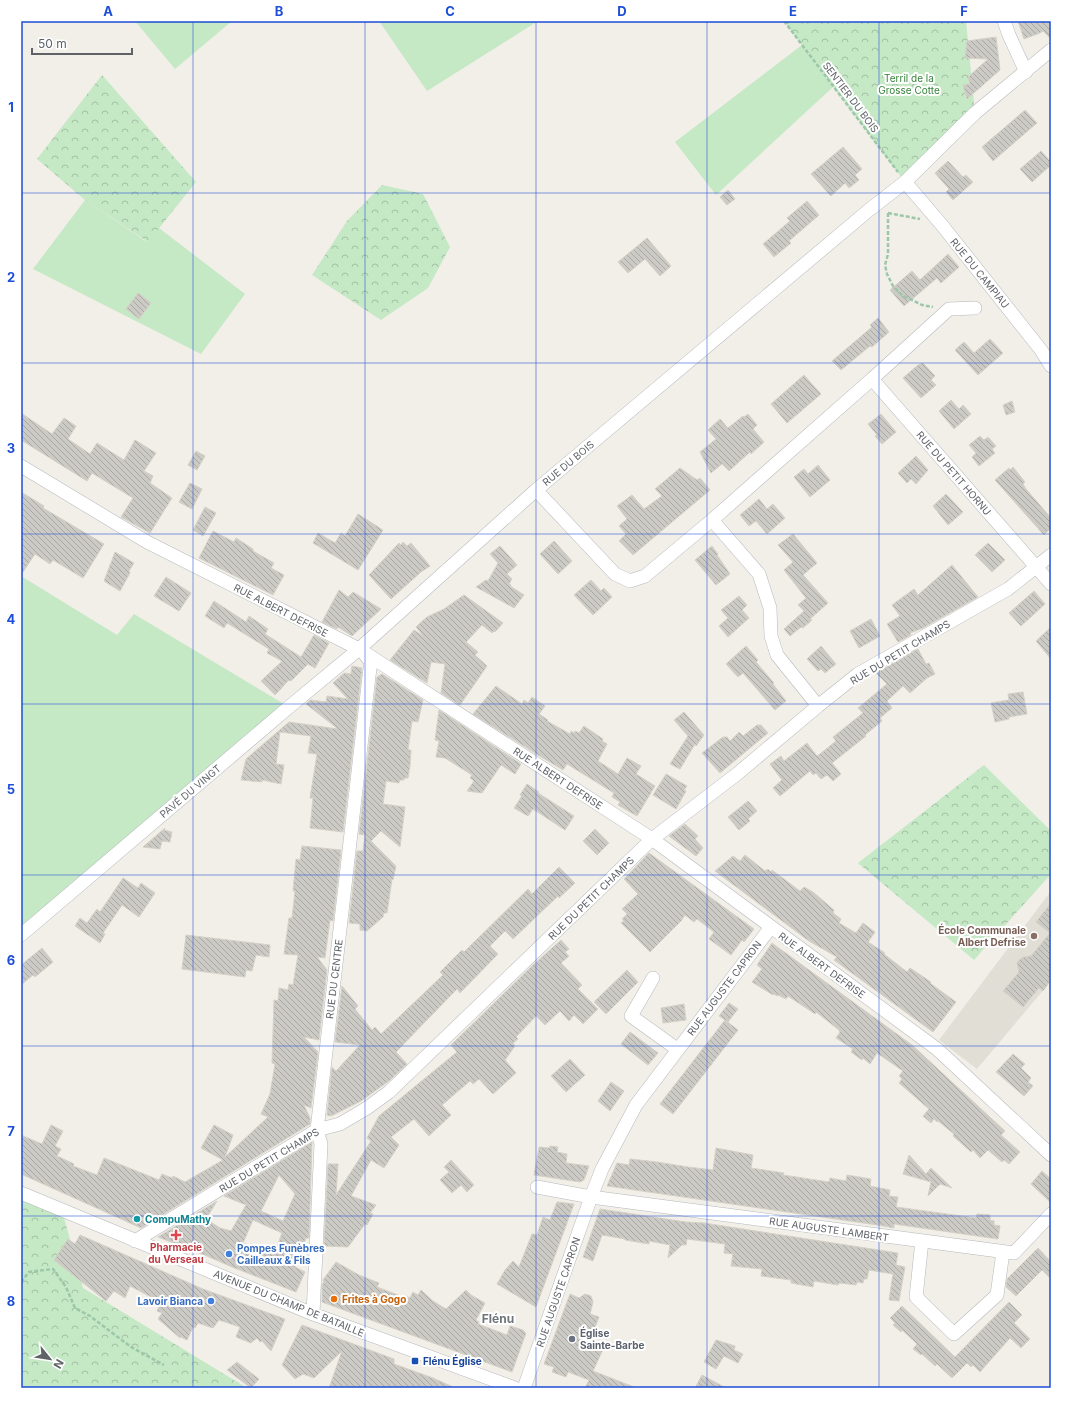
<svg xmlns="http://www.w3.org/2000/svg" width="1072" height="1409" viewBox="0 0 1072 1409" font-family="Inter,sans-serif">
	<defs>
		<pattern id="forest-crowns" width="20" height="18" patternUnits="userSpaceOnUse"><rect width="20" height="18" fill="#c5e8c5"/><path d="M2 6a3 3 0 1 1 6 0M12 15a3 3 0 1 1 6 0" fill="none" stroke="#a3c0a4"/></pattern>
		<pattern id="building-back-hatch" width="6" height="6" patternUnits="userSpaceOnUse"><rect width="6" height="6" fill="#cccac5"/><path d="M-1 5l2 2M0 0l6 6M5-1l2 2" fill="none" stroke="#a9a8a4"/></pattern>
	</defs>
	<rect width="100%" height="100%" fill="#f1efe8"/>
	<path fill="#e1ded6" d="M1051 891V981L977 1069 939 1040Z"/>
	<path fill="#c5e8c5" d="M135 21H232L175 69Z
		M379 21H538L427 91Z
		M802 45 833 87 716 195 675 142Z
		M85 200 147 242 159 228 245 294 201 354 33 269Z
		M21 576 117 635 134 614 289 707 21 935Z"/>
	<path fill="url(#forest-crowns)" d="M784 21H966L975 113 905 182Z
		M102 75 196 182 148 242 85 200 37 159Z
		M382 185 423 194 450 247 428 288 381 320 312 275 347 221Z
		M984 765 1051 831V874L974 960 858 863Z
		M21 1193 62 1210 83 1288 247 1388H21Z"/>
	<path fill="url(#building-back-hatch)" stroke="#d6d1c6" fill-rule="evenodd" d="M1018 21H1051V39L1043 31 1040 33 1024 39Z
		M996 37 1000 70 967 99 963 85 970 84 968 77 988 59 965 58 967 41Z
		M1025 110 1037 123 993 161 982 147Z
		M843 147 862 169 855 175 859 180 849 188 845 183 831 196 811 174Z
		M1041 151 1051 162V165L1032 182 1020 169Z
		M948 161 963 177 966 175 973 182 953 200 946 192 949 189 935 173Z
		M728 190 735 199 727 205 720 197Z
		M807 201 819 215 789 241 791 243 774 257 763 244 790 221 787 218Z
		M647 238 671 266 660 276 645 259 628 273 618 262Z
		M948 254 959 267 941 283 937 278 904 306 890 290 912 271 920 280Z
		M138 293 151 303 139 319 126 309Z
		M878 318 889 332 872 347 870 346 841 370 832 361 872 327 870 325Z
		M990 339 1003 353 978 375 955 350 964 342 974 353Z
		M923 363 935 376 931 380 936 385 921 398 903 378 918 365Z
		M804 375 821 394 787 423 771 404Z
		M951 400 959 409 963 405 971 414 954 429 939 411Z
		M1012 401 1015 412 1006 415 1003 405Z
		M21 413 52 434 64 418 76 426 68 439 90 454 97 443 124 460 135 440 156 453 144 471 153 476 150 483 172 498 150 533 121 517 133 498 92 473 87 481 21 440Z
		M748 414 757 425 753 429 764 442 751 454 750 452 729 471 722 464 711 473 700 452 716 439 708 430 720 419 728 428 743 416 744 417Z
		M881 414 896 432 882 444 875 436 877 435 868 424Z
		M980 436 984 440 988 437 996 446 992 449 995 453 979 466 972 457 976 453 969 445Z
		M196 451 205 456 197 470 188 465Z
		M916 456 928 470 916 484 911 479 907 483 898 473Z
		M818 465 830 480 810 497 794 477 804 469 808 474Z
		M1013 467 1025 482 1023 484 1026 489 1051 518V528L1044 535 995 480 1009 468 1010 470Z
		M680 468 697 480 700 478 710 490 633 555 619 541 626 534 619 526 627 519 617 506 632 495 644 509 662 496 655 489Z
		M190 483 202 489 192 509 179 502Z
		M21 492 44 506 43 508 104 544 83 578 53 560 50 564 35 554 21 575Z
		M946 494 963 512 948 525 933 506Z
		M759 499 767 509 773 504 785 518 767 534 756 521 749 526 740 515Z
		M205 507 216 513 203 536 193 530Z
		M358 514 383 530 358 570 313 543 318 533 335 543 341 533 345 536Z
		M213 531 234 542 236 538 253 549V551L274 563 271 568 284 575 273 595 199 558Z
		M793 534 817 563 803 575 828 603 810 619 812 620 803 628 801 627 790 636 784 629 804 611 798 605 806 598 784 570 793 562 778 545Z
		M554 541 572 561 558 574 540 554Z
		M403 542 407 546 411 543 430 566 421 572 391 599 369 575 399 543 401 545Z
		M988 543 1005 560 992 572 975 555Z
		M500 546 517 565 507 574 512 579 509 584 511 585 510 586 524 595 514 608 476 587 486 580 488 581 498 563 490 554Z
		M712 546 718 554 717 555 730 574 716 585 695 560Z
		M115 552 134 563 129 571 130 573 120 591 104 581Z
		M952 565 978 597 923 628 910 633 911 635 898 642 887 624 900 616 892 605 914 589 918 595Z
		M166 577 191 593 179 611 154 596Z
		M591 580 601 591 604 588 612 597 593 615 574 595Z
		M339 590 348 597 353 592 381 609 352 636 338 627 337 629 322 622Z
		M1034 591 1045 604 1021 626 1009 613Z
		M464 595 503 623 495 632 494 631 492 633 482 625 466 642 478 652 475 655 487 666 460 705 441 693 445 664 431 662 427 683 390 660 414 630 423 636 416 627 420 623 427 617 444 609Z
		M739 596 747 605 742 610 749 618 728 637 719 626 728 618 721 610Z
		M214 601 246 622 249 616 268 629 265 634 301 657 314 635 329 643 315 668 308 664 291 681 289 680 275 695 261 681 282 661 267 653 269 649 227 623 224 628 205 616Z
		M871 619 880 636 859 648 850 631Z
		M1051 627V659L1036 641Z
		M746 646 758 660 756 662 774 683 773 684 786 701 775 710 743 673 738 677 726 664Z
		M821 646 836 664 825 673 821 669 818 671 807 659Z
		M918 649 926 664 929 663 935 674 927 678 910 693 903 686 887 701 892 708 880 718 882 721 865 735 866 736 832 763 841 774 833 781 827 775 821 779 816 773 813 775 810 771 780 796 773 788 782 780 770 764 781 756 784 761 807 743 817 756 820 754 836 741 833 737 863 713 858 708 887 684 876 673Z
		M352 666 362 668 343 832 310 828 313 798H310L317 754 308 753 311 736 280 732 276 764 284 765 281 784 262 780V782L241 780 246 759 289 722 338 729 306 704 310 700 326 702 327 696 348 699 333 683 344 673 351 674Z
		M382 674 423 700 418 722 412 721 408 750H411L410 766 408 778H404V780H400L399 783 386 781 383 804 405 807 400 847 381 831 371 841 396 866 393 880 392 879 387 913H384L383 917 367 931 360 930V924L349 923 357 851H363V850L365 835 359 834 377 677Z
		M496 686 522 704 524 700 528 703 532 697 545 706 539 714 548 720 547 721 570 734 571 731 574 733 575 731 579 733 584 726 603 739 602 741 607 744 598 761 618 774 627 758 641 766 636 774 655 786 637 816 618 805 620 802 612 797 614 793 567 764 563 770 538 755 473 714Z
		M1023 692 1027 714 1009 717V719L995 722 991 703 1009 700 1008 694Z
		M439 710 521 764 515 774 501 765 482 793 467 791 474 781 470 778 472 775 445 758 436 757 439 741 435 740Z
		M684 712 704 735 696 746 695 744 680 769 670 764 688 736 674 720Z
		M757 725H761L768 733 720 773 702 753 723 737H727L730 741 739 732 743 736Z
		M666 774 687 786 684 790 686 791 676 809 653 795Z
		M527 784 539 792 538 793 574 816 565 830 533 809 528 816 514 808 522 796 520 795Z
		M748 801 757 811 748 819 750 821 739 830 728 817Z
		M685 824 698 836 695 839 703 848 696 856 669 836Z
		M165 828 164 830 172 832 170 842 162 841 160 849 143 847Z
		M595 829 609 843 597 855 583 841Z
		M302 846 341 850 333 921 330 920 325 958 317 957 327 970 319 1040 304 1037 318 1052 311 1108 304 1105 310 1118V1124L141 1228 21 1174V1135L42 1144 51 1125 63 1131 55 1146 61 1149 57 1156 74 1164 73 1166 97 1175 104 1158 159 1180 162 1174 172 1178 173 1176 185 1182 223 1160 201 1148 214 1125 233 1135 225 1157 268 1117 261 1114 270 1094 275 1064 272 1063 274 1000 278 1001 279 988 288 990 289 984 293 985 298 955 284 954 289 918H292L295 891H293L296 859 300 860Z
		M649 853 754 929 744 942 742 940 731 955 709 939 714 932 697 919 694 922 685 915 681 921 650 952 621 923 624 921 622 919 627 914 622 909 638 894 624 879Z
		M745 855 765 871 768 869 771 872 772 870 800 891 804 887 813 892 834 910 833 913 841 919 839 923 856 933 863 923 875 932 868 942 885 953 884 954 907 972 910 968 931 982 930 983 956 1002 933 1032 834 960 837 957 809 941 715 871 733 856 740 861Z
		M559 867 575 883 559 898 558 896 513 939 505 931 490 946 498 954 460 993 457 989 396 1052 407 1064 389 1081 361 1101 331 1116 327 1115 332 1067 336 1071 360 1045 335 1042 342 986 358 1006 355 1009 372 1030 375 1027 381 1034 443 975 440 972 462 950 464 952 528 889 532 894Z
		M123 878 138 888 141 883 155 893 139 917 122 905 103 933 105 934 100 943 75 926 80 918 87 923 97 909 100 912Z
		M1051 903V980L1043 991 1039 988 1023 1007 1003 991 1019 972 1017 963 1020 959 1024 957 1031 956 1050 933 1036 922Z
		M186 935 270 945 269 957 256 955 252 971 246 970 245 977 182 969Z
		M561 940 569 949 565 952 569 956 561 963 582 985 578 989 598 1009 583 1024 574 1015 569 1021 560 1011 545 1025 536 1016 516 1037 518 1039 513 1043 515 1046 505 1060 516 1073 493 1094 479 1079 473 1084 470 1081 442 1105 451 1115 429 1136 414 1119 391 1137 399 1145 384 1168 371 1160 351 1196 376 1205 370 1213 373 1214 367 1225 365 1224 348 1247 324 1246 328 1164H338L336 1195 371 1141 367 1138 379 1116 457 1052 451 1045 532 966Z
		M772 943 912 1045 1005 1131 1001 1135 1020 1152 1009 1164 1004 1160 1002 1162 988 1150 980 1158 973 1150 971 1152 953 1136 954 1134 938 1121 937 1122 934 1119 931 1123 923 1116 929 1109 899 1083 902 1079 899 1076 903 1071 877 1053 870 1064 863 1058 862 1060 851 1052 853 1049 836 1038 840 1032 839 1031V1030L816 1012 815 1014 788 996 786 999 778 995 777 996 774 994 773 995 752 982 762 969 757 965Z
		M42 948 53 962 35 977 33 975 21 985V965Z
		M627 970 638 982 606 1014 594 1002Z
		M729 1003 738 1009 728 1022 719 1016Z
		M684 1004 686 1020 663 1023 661 1008Z
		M725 1020 738 1030 673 1114 660 1104Z
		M630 1032 658 1053 648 1065 621 1044Z
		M1013 1054 1025 1064 1021 1068 1031 1078 1028 1082 1033 1086 1024 1096 996 1072Z
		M570 1059 585 1075 566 1092 551 1076Z
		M611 1082 624 1091 610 1111 598 1101Z
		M312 1142 309 1238H306L304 1243 300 1241 292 1261 297 1263 295 1267 305 1272 296 1292 232 1267 207 1256 158 1237 217 1201 206 1219 220 1228 231 1231 246 1205 224 1196ZM279 1175 295 1194 283 1221 261 1211ZM253 1220 282 1233 274 1255 243 1243Z
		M550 1146 558 1147 557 1152 567 1154 566 1163 589 1166 584 1180 580 1182 534 1175 539 1147 549 1148Z
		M716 1148 753 1155 751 1168 784 1173 783 1175 829 1182 830 1178 846 1181 847 1175 871 1179 870 1186 890 1190 889 1196 898 1197 896 1207 976 1218 977 1214 990 1215V1220L994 1221V1225L1000 1226 998 1239 894 1224V1228L884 1226 607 1186 617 1163 629 1165 630 1159 657 1162 688 1167 713 1170Z
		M909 1155 926 1174 931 1168 952 1188 940 1184 928 1196 931 1182 903 1174Z
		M451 1160 474 1185 467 1192 461 1185 452 1193 440 1180 449 1172 444 1167Z
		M1042 1171 1051 1179V1203L1031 1184Z
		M557 1202 574 1204 536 1307 497 1284 505 1270 513 1261 519 1267 532 1234 537 1235 543 1217 550 1220Z
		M600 1209 686 1222 704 1223 898 1253 896 1265 905 1267 899 1301 889 1300 893 1274 869 1270 867 1279H864L863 1283 857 1282 856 1285 839 1283 838 1285 814 1281 813 1287 791 1283V1280L761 1276 762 1269 731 1266 733 1254 724 1253 725 1244 687 1239 686 1245H682L668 1258 670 1245 649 1241V1244L625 1240V1239L602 1235 593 1261 583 1257Z
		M80 1235 203 1289 285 1319 271 1351 262 1341 260 1342 257 1338 251 1343 236 1337 240 1327 219 1320 213 1328 198 1323 195 1328 193 1327 187 1340 181 1337 180 1338 158 1319 162 1313 157 1311 160 1304 154 1302 155 1299 130 1286 125 1298 114 1291 106 1301 54 1260 68 1239 75 1244Z
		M1038 1248 1051 1262V1279L1042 1270 1016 1296 1006 1287 1007 1279Z
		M336 1262 359 1275 379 1283 377 1287 403 1297 404 1295 410 1298 413 1292 418 1295 421 1290 433 1301 446 1309 466 1290 471 1295 485 1303 476 1320 479 1322 478 1324 507 1335 510 1326 523 1330 526 1333 512 1372 322 1302V1285L324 1282 323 1280Z
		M570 1294 579 1298 585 1294 591 1296 593 1302 590 1314 599 1317 590 1340 605 1345 593 1371 634 1387V1388H585L589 1380 568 1372 566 1377 552 1372 554 1367 544 1364Z
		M1009 1302 1022 1315 1014 1323 1030 1339 1021 1348 1010 1338 980 1372 973 1365 971 1367 967 1363 952 1378 937 1364 935 1366 922 1354 921 1355 913 1349 917 1344 902 1330 901 1332 893 1325 895 1323 890 1318 902 1306 955 1357Z
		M302 1325 394 1359V1364L433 1378 453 1387V1388H329L342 1351 314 1378 303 1374 295 1379 282 1365Z
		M716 1340 735 1346 734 1350 743 1354 738 1363 724 1356 716 1369 704 1362Z
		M237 1362 259 1379 251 1388 227 1370Z
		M702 1375 726 1388H695Z"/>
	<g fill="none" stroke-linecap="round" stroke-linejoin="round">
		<g stroke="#b5b8bc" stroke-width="14">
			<path id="minor" d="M1004 21 1009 35 1026 72
				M905 182 941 224 1041 350 1051 366
				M872 379 949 309 975 308
				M21 466 147 542 359 649 652 839 937 1049 1051 1155
				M536 490 615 574 630 581 645 576 712 520 872 379 1051 584
				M712 520 759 574 770 608 771 636 777 655 818 706
				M21 935 289 707 359 649 536 490 869 210 905 182 975 113 1051 50
				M653 978 631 1016 677 1049
				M537 1187 591 1197 1014 1253 1051 1214
				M21 1193 313 1314 515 1388
				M135 1241 317 1130 340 1124 367 1108 389 1092 652 839 737 774 818 706 858 674 1008 589 1051 555
				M922 1241 916 1297 954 1334 997 1295 1003 1252
				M313 1314 321 1144 317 1130 369 676 371 662 362 651
				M524 1388 591 1197 602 1169 636 1105 771 927"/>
		</g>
		<path stroke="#9cc7a9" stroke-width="2.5" stroke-dasharray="4 2" stroke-linecap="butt" d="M784 21 898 172
			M888 213V254L885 265 887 274 893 286 902 295 922 305 933 307
			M888 213 920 219
			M21 1282 29 1272 53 1269 66 1287 75 1308 90 1316 131 1347 164 1365"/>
		<use href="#minor" stroke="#fff" stroke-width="13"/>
	</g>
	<path fill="none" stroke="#1d4ed8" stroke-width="1" stroke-opacity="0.55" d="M193 21V1388M365 21V1388M536 21V1388M707 21V1388M879 21V1388M21 193H1051M21 363H1051M21 534H1051M21 704H1051M21 875H1051M21 1046H1051M21 1216H1051"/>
	<circle fill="#8d6e63" stroke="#fff" stroke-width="1.5" cx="1034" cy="936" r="4"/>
	<circle fill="#0f9aa8" stroke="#fff" stroke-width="1.5" cx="137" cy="1219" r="4"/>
	<path fill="#e0444e" stroke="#fff" stroke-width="1.5" d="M174 1229h4v4h4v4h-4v4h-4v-4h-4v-4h4z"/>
	<g fill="#3f7fe0" stroke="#fff" stroke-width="1.5">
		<circle cx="229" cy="1254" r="4"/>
		<circle cx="211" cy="1301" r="4"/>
	</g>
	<circle fill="#e8710a" stroke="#fff" stroke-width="1.5" cx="334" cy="1299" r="4"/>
	<circle fill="#6b7280" stroke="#fff" stroke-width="1.5" cx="572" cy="1339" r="4"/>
	<rect fill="#1a4fb4" stroke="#fff" stroke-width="1.5" x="411" y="1357" width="8" height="8" rx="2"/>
	<g text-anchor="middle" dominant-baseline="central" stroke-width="4" stroke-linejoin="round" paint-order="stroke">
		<g font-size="10" fill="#348238" stroke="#fff">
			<text x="909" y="78">Terril de la<tspan x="909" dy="12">Grosse Cotte</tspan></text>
		</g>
		<g font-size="10" fill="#5f6368" stroke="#fff">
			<text transform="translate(851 97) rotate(53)">SENTIER DU BOIS</text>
			<text transform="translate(980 273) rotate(51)">RUE DU CAMPIAU</text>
			<text transform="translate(568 463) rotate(-40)">RUE DU BOIS</text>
			<text transform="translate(954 473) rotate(49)">RUE DU PETIT HORNU</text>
			<text transform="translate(281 610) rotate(27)">RUE ALBERT DEFRISE</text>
			<text transform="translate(900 652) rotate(-31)">RUE DU PETIT CHAMPS</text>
			<text transform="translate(558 778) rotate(33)">RUE ALBERT DEFRISE</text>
			<text transform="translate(190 791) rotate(-40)">PAVÉ DU VINGT</text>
			<text transform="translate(591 898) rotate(-44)">RUE DU PETIT CHAMPS</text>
			<text transform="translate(822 965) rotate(36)">RUE ALBERT DEFRISE</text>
			<text transform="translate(334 979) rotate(-83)">RUE DU CENTRE</text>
			<text transform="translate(724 988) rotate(-53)">RUE AUGUSTE CAPRON</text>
			<text transform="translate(269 1160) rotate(-31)">RUE DU PETIT CHAMPS</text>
			<text transform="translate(829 1229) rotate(8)">RUE AUGUSTE LAMBERT</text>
			<text transform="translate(558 1292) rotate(-71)">RUE AUGUSTE CAPRON</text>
			<text transform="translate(289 1303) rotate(22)">AVENUE DU CHAMP DE BATAILLE</text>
		</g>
		<g font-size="10" font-weight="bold" fill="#785e54" stroke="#fff" text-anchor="end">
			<text x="1026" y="930">École Communale<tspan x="1026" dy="12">Albert Defrise</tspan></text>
		</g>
		<g font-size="10" font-weight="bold" fill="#0d838f" stroke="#fff" text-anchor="start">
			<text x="145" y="1219">CompuMathy</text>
		</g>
		<g font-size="10" font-weight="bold" fill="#be3a42" stroke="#fff">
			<text x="176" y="1247">Pharmacie<tspan x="176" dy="12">du Verseau</tspan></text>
		</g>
		<g font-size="10" font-weight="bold" fill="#366cbe" stroke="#fff" text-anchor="start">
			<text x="237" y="1248">Pompes Funèbres<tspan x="237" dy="12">Cailleaux &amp; Fils</tspan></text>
			<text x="203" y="1301" text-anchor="end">Lavoir Bianca</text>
		</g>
		<g font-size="10" font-weight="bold" fill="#c56008" stroke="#fff" text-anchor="start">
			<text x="342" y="1299">Frites à Gogo</text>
		</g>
		<g font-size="10" font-weight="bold" fill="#5b616d" stroke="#fff" text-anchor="start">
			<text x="580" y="1333">Église<tspan x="580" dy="12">Sainte-Barbe</tspan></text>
		</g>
		<g font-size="10" font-weight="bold" fill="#164399" stroke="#fff" text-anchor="start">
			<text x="423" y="1361">Flénu Église</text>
		</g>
		<g font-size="12" font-weight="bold" fill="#70757a" stroke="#fff">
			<text x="498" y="1318">Flénu</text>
		</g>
	</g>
	<rect width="1072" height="1409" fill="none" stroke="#ffffff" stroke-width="44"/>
	<g transform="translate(50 1359) rotate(120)" stroke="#ffffff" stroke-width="3" paint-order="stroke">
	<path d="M0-3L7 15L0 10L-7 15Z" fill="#5f6368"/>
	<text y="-6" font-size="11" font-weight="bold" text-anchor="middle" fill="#5f6368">N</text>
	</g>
	<path d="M32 48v6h100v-6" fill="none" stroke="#5f6368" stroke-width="2"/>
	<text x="38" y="48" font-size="12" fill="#5f6368" stroke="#ffffff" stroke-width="3" paint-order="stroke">50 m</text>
	<rect x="22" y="22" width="1028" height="1365" fill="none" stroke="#1d4ed8" stroke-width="1.5"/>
	<g font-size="13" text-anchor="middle" font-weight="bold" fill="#1d4ed8">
		<text x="108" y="16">A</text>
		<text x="279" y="16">B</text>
		<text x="450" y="16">C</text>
		<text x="622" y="16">D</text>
		<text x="793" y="16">E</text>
		<text x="964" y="16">F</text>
		<text x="11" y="112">1</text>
		<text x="11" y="282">2</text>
		<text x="11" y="453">3</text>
		<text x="11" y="624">4</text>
		<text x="11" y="794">5</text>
		<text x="11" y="965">6</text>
		<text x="11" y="1136">7</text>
		<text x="11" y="1306">8</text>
	</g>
</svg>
